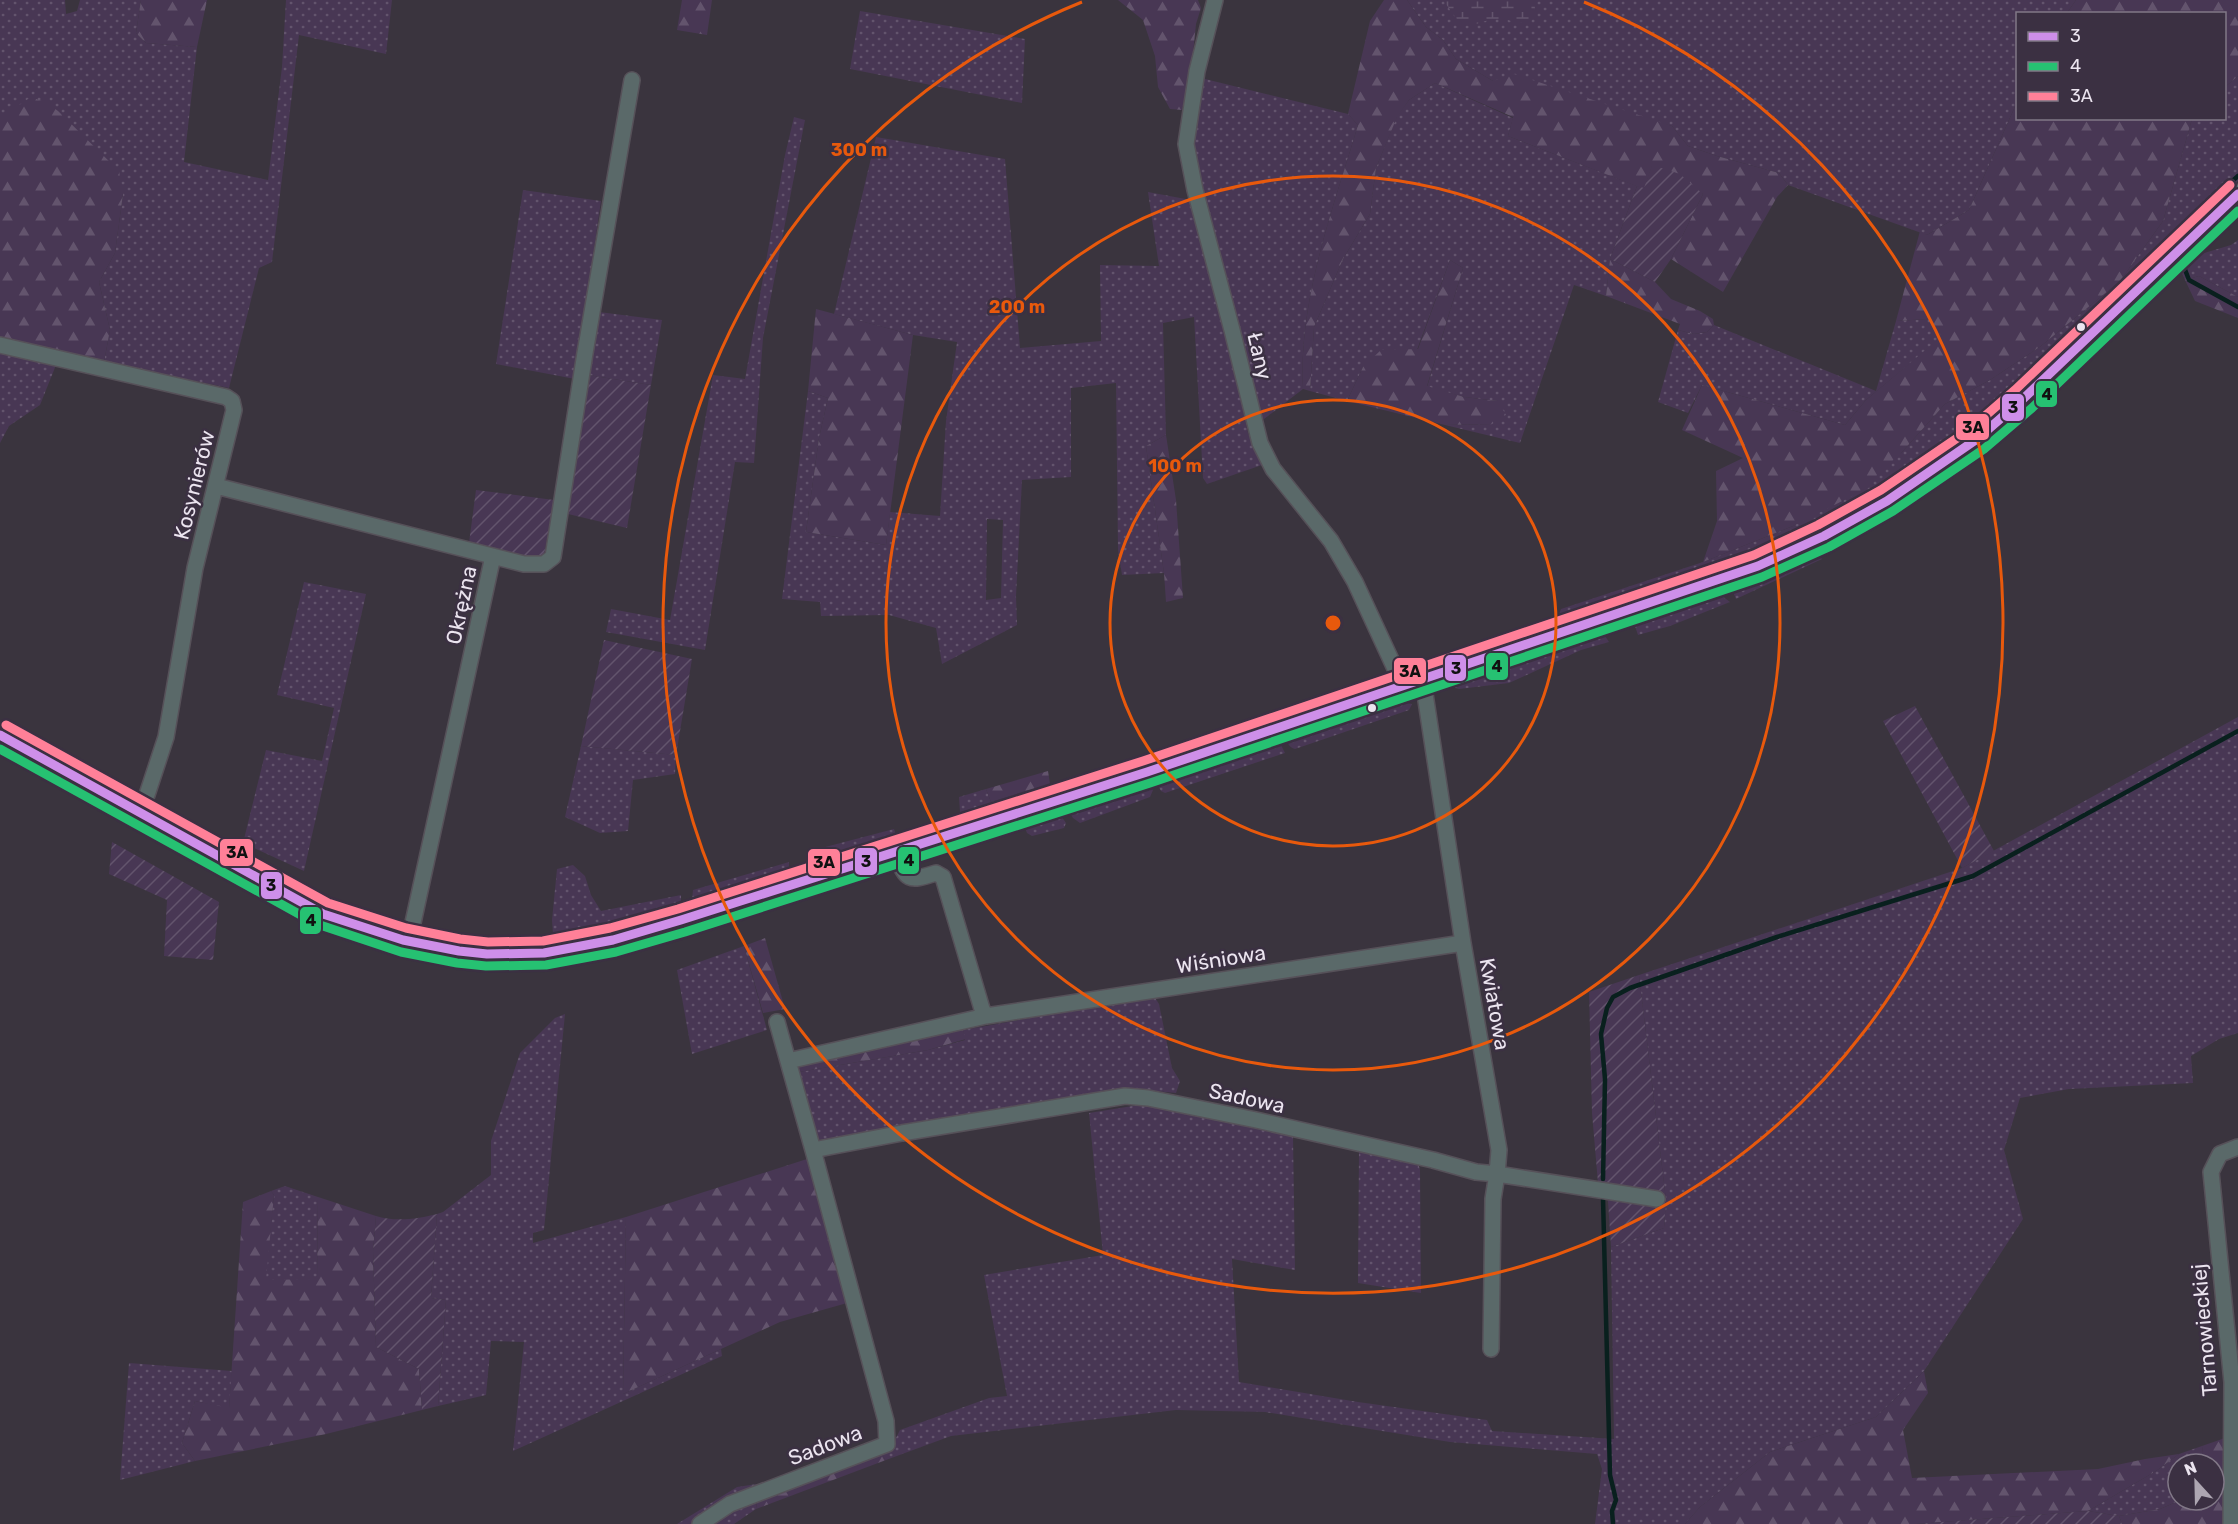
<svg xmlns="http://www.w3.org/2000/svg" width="2238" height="1524" viewBox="0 0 2238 1524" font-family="Rubik,sans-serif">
	<defs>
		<pattern id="grass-dots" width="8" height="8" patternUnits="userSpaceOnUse" patternTransform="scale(1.5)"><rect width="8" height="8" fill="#483754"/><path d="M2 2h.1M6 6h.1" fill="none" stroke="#63546d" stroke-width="1.8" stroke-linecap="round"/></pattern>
		<pattern id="forest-firs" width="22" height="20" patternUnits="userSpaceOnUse" patternTransform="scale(1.5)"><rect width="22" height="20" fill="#483754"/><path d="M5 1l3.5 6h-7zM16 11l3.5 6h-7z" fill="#63546d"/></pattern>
		<pattern id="wetland-marsh" width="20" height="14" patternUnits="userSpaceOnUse" patternTransform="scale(1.5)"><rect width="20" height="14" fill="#483754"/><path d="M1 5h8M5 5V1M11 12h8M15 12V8" fill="none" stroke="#63546d"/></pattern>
		<pattern id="garden-furrows" width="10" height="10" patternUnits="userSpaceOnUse" patternTransform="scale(1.5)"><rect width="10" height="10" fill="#483754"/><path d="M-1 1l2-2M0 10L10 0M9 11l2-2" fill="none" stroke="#63546d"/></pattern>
	</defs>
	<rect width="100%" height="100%" fill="#3a343e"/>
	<path fill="url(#grass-dots)" fill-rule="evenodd" d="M0 0H65L66 14 77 11 80 0H141L136 33 146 43 197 47 184 162 268 180 282 67 286 0H392L386 54 299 35 272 262 259 268 229 388 104 362 110 330 99 282 115 253 123 194 0 118Z
		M1407 0H2076L2067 13 2018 14 2017 102 1969 210 1927 235 1788 185 1779 173 1717 156 1688 146 1672 126 1493 81 1456 59 1443 40 1426 27Z
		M860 11 1025 39 1022 103 850 69Z
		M2238 76V181L2146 268 2070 333 2043 365 1984 422 1913 475 1840 517 1762 555 1567 622 1558 617 1561 609 1703 562 1793 526 1902 452 1945 404 1990 380 2041 346 2120 281 2163 221 2192 119 2224 118 2225 87Z
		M1201 78 1348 114 1358 125C1333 209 1298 301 1303 389L1264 419 1259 416 1197 174 1193 133Z
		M1435 83 1513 118 1508 136 1637 186 1610 259 1606 296 1574 285 1520 443 1445 425 1492 424 1498 401 1464 397 1427 387 1463 268 1450 260 1417 350 1363 367 1347 401 1310 391 1314 327 1343 259 1370 214 1376 168 1397 116 1409 100Z
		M794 117 805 120 763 338 754 463 735 462 705 650 606 632 611 609 670 620 713 375 745 379 785 155Z
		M876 137 1005 159 1020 348 1101 341 1100 265 1159 266 1148 192 1191 200 1218 299 1248 433 1262 465 1207 484 1203 478 1194 317 1163 323 1166 435 1146 446 1164 573 1122 575 1118 550 1116 383 1071 388V477L1022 480 1016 596 1017 625 942 664 936 628 889 615 821 616 820 602 782 599 808 391 828 398 819 438 806 532 886 545 890 512 940 516 946 421 957 342 913 335 834 314ZM987 519 1003 520 1001 598 986 600Z
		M523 190 601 201 575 379 496 364Z
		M2238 240V297L2199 276 2185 280 2179 267 2191 257 2231 245Z
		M599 312 662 320 651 385 588 375Z
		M1928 319 1943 336 1866 400 1845 425 1702 385 1688 413 1658 402 1678 330 1694 334 1707 332 1714 325 1876 391 1896 321Z
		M0 352 56 365 40 405 9 426 0 443Z
		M1815 551 1822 559 1736 599 1732 589 1733 585Z
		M304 582 366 594 304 871 243 843 266 750 322 761 334 708 277 695Z
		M1718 593 1730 602 1670 626 1638 635 1634 623 1635 620Z
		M1596 631 1605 636 1609 642 1581 650 1509 683 1459 689 1455 688 1463 677Z
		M1406 703 1412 704 1409 710 1295 749C1289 747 1287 743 1286 737L1340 719 1361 718Z
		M2238 717V1033L2219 1039 2191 1056 2193 1083 2069 1089 2020 1098 2004 1150 2023 1219 1924 1371 1876 1417 1770 1452 1700 1507 1685 1524H1595L1602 1469 1597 1454 1450 1442 1265 1412 1176 1410 951 1436 886 1460 881 1454 891 1448 900 1430 989 1398 1007 1396 984 1275 1103 1255 1089 1113 1151 1103 1293 1136 1295 1270 1232 1259 1239 1382 1358 1402 1487 1420 1492 1431 1614 1439 1611 1247 1664 1228 1666 1200 1639 975 1962 868Z
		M1276 740 1279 741 1285 753 1165 793 1161 791 1156 782 1158 779Z
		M581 746 676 755 675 774 633 780 628 831 600 833 565 817Z
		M1145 782H1148L1153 790 1150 797 1080 823 1073 818 1068 810 1070 806Z
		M1050 784 1049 793 965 820 960 812 959 797 986 789 991 802Z
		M1057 810 1066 823 1064 828 1032 836 1027 833 1023 823Z
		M894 829 898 841 832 862 811 866 810 851Z
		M789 862V872L692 900 693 890Z
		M573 865 585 876 591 895 601 911 681 895V904L624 920 553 934 552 920 557 869Z
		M744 946 767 1030 692 1054 677 970Z
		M1154 996 1159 1004 1172 1068 1180 1081 1176 1093 1134 1089 988 1111 824 1141 815 1138 799 1072 928 1050 965 1040 963 1030Z
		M565 1014 544 1230 533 1233V1243L626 1217 623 1394 721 1349 722 1356 513 1451 524 1342 491 1341 486 1395 438 1406 446 1300 431 1298 437 1214 443 1212 491 1175V1141L520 1053 555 1018Z
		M1359 1151 1418 1163 1420 1170 1421 1293 1358 1283Z
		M285 1186 318 1197 317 1280H265L274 1195 271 1191Z
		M129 1363 232 1371 229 1409 195 1401 182 1443 195 1461 120 1480Z
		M2202 1446 2204 1460 2203 1464H2178V1500H2181L2160 1509 2119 1516 2088 1511 2156 1471 2179 1454Z
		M757 1484 756 1509 734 1524H677L737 1487Z"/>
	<path fill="url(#forest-firs)" d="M141 0H207L197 47 146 43 136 33Z
		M682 0H712L707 35 677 30Z
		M1118 0H1198L1201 8 1196 24 1192 63 1182 110 1170 109 1158 87 1155 56 1143 20Z
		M1384 0H1407L1426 27 1443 40 1456 59 1493 81 1514 74 1672 126 1688 146 1717 156 1779 173 1788 185 1777 197 1723 292 1671 259 1703 194 1652 166 1644 189 1508 136 1513 117 1435 83 1409 100 1397 117 1376 168 1370 214 1343 259 1314 327 1310 391 1303 389C1298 301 1333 209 1358 125L1348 114 1370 21Z
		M2076 0H2238V76L2225 87 2224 14 2067 13Z
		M31 97 47 103 58 111 119 171 123 194 115 253 99 282 110 330 104 362 0 339V118Z
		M2017 102 2018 118 2192 119 2163 221 2120 281 2041 346 1990 380 1945 404 1902 452 1858 493 1793 526 1703 562 1717 521 1716 471 1743 458 1682 430 1702 385 1845 425 1866 400 1942 336 1928 319 1896 321 1920 231 1927 235 1969 210Z
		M1610 259 1655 282 1671 299 1700 311 1713 319 1714 325 1707 332 1694 334 1678 330 1680 324 1606 296Z
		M1450 260 1463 268 1427 386 1464 397 1498 401 1506 415 1492 424 1445 425 1347 401 1363 367 1381 350 1418 349Z
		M2199 276 2238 297V318L2195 301 2185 280Z
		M816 309 913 335 886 545 806 532 819 438 828 398 808 391Z
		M1166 435 1176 500 1183 598 1166 602 1164 573 1146 446Z
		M1048 771 1050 784 991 802 986 789Z
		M765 938 785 1009 763 1013 744 946Z
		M963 1030 966 1039 928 1050 799 1072 796 1063 884 1043Z
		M807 1159 847 1303 780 1322 623 1394 626 1217Z
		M271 1191 274 1195 266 1280 317 1279 318 1197 376 1216 373 1251 376 1347 419 1369 422 1410 326 1434 195 1461 182 1443 195 1401 229 1408 243 1202Z
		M1924 1371 1928 1393 1903 1430 1912 1478 2098 1469 2145 1459 2179 1454 2156 1471 2088 1511 1916 1524H1685L1700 1507 1770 1452 1876 1417Z
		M2225 1438V1524H2122L2119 1516 2160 1509 2181 1500H2214V1464H2203L2204 1460 2202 1446Z
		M881 1454 886 1460 756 1509 757 1498Z"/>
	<path fill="url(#wetland-marsh)" d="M1443 0H1534L1535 9 1532 20C1511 27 1517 19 1499 19 1486 18 1474 28 1461 25Z"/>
	<path fill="url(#garden-furrows)" d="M1652 165 1680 174 1703 194 1671 259 1655 282 1610 259 1637 186 1644 188Z
		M588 375 651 385 627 528 568 514Z
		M476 490 554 500 544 555 531 559 469 543Z
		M604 640 692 659 676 755 581 746Z
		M1915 706 1994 851 1962 868 1883 721Z
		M112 842 219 902 213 960 164 956 167 900 109 874Z
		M1639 975 1666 1200 1664 1228 1611 1247 1608 1201 1598 1183 1592 1113 1589 992Z
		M437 1214 431 1298 446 1300 438 1406 422 1410 419 1369 376 1347 373 1251 376 1216C394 1222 419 1219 437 1214Z
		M2088 1511 2119 1516 2122 1524H1916Z"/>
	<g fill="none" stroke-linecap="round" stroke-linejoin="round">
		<path stroke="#09201e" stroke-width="4.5" d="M2175 233 2238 176
			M2184 267 2189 280 2238 307
			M1603 1179 1605 1079 1601 1034 1607 1008 1613 997 1630 988 1777 937 1973 876 2238 731
			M1603 1198 1610 1475 1616 1500 1612 1511 1613 1524"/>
		<g stroke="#565159" stroke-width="18">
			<path id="minor" d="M1215 0 1197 71 1186 144 1195 190 1232 330 1260 443 1273 469 1331 541 1355 582 1404 688
				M0 345 226 397 232 401 234 410 195 568 166 737 141 813
				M216 486 524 564H544L553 557 585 353 632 80
				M1423 681 1463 943 1499 1150 1497 1174 1657 1199
				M895 853C907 881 907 882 936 873L943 877 982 1009 986 1016 1463 943
				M409 941 493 556
				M777 1022 813 1150 902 1133 1125 1096 1148 1098 1256 1120 1433 1160 1476 1172 1497 1174 1493 1199 1491 1349
				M788 1061 986 1016
				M700 1524 730 1504 887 1444 886 1421 813 1150
				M2231 1524 2232 1382 2211 1172 2220 1154 2238 1147"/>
		</g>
		<g stroke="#565159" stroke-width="21">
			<path id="major" d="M0 735 323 914C392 940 468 961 544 953 606 946 667 925 726 906 798 883 870 861 942 838 1215 751 1487 660 1758 566 1847 529 1931 479 2005 416 2030 394 2053 370 2077 347 2131 296 2184 245 2238 194"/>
		</g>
		<use href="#minor" stroke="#5a6969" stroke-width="15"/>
		<use href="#major" stroke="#577270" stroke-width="18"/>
		<g stroke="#3b3042" stroke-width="14">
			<path id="bus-1" d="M0 735 323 914 403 940 459 951 487 954 544 953 613 940 681 920 1147 772 1758 566 1824 536 1887 501 1977 439 2023 399 2238 194"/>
		</g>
		<g stroke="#3b3042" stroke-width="14">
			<path id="bus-2" d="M0 749 317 924 401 952 457 963 486 966 546 965 616 952 685 932 1150 783 1762 577 1829 547 1893 511 1984 449 2032 408 2238 211"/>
		</g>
		<g stroke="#3b3042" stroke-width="14">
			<path id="bus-3" d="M6 725 328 903 406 928 460 939 488 942 543 941 610 928 678 909 1143 761 1754 555 1818 525 1881 490 1969 430 2015 390 2230 185"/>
		</g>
		<use href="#bus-1" stroke="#ce8fe9" stroke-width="9"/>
		<use href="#bus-2" stroke="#26c172" stroke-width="9"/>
		<use href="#bus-3" stroke="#ff8098" stroke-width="9"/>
	</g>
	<g fill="none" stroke="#e8590c" stroke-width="3">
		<circle cx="1333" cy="623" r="223"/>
		<circle cx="1333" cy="623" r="447"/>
		<path d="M1584 2A670 670 0 1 1 1082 2"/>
	</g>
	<g fill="#ebe4ef" stroke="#3b3042" stroke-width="2">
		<circle cx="2081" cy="327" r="5"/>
		<circle cx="1372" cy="708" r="5"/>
	</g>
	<g text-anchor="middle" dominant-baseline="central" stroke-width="5" stroke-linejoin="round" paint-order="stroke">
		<g font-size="21" fill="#ebe4ef" stroke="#3b3042">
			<text transform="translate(1260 356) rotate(77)">Łany</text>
			<text transform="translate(194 485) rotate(-76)">Kosynierów</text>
			<text transform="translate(461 605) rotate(-78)">Okrężna</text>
			<text transform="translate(1221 959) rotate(-9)">Wiśniowa</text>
			<text transform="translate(1495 1004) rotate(80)">Kwiatowa</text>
			<text transform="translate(1247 1098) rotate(12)">Sadowa</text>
			<text transform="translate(2204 1330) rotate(-95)">Tarnowieckiej</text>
			<text transform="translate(825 1445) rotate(-21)">Sadowa</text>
		</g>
	</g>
	<circle cx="1333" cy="623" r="9" fill="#e8590c" stroke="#3b3042" stroke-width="3"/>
	<g font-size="18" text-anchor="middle" font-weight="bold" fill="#e8590c" stroke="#3b3042" stroke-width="5" stroke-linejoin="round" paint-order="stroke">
		<text x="859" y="156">300 m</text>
		<text x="1017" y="313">200 m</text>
		<text x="1175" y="472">100 m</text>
	</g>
	<g stroke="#3b3042" stroke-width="2">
		<rect x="2035" y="380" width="23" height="28" rx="6" fill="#26c172"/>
		<rect x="2001" y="393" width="24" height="29" rx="6" fill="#ce8fe9"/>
		<rect x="1955" y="413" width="35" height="28" rx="6" fill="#ff8098"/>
		<rect x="1485" y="652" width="24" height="29" rx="6" fill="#26c172"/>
		<rect x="1444" y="654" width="23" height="28" rx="6" fill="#ce8fe9"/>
		<rect x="1393" y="657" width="34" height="28" rx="6" fill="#ff8098"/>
		<rect x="219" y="838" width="35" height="29" rx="6" fill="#ff8098"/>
		<rect x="897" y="846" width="23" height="29" rx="6" fill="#26c172"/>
		<rect x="854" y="847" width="24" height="29" rx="6" fill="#ce8fe9"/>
		<rect x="807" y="848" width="34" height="29" rx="6" fill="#ff8098"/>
		<rect x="260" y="871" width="23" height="29" rx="6" fill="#ce8fe9"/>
		<rect x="299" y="906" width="23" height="29" rx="6" fill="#26c172"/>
	</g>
	<g font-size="16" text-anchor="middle" font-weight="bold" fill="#111">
		<text x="2047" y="400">4</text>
		<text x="2013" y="413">3</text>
		<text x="1973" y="433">3A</text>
		<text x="1497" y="672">4</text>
		<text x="1456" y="674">3</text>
		<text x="1410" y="677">3A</text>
		<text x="237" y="858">3A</text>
		<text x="909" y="866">4</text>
		<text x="866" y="867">3</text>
		<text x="824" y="868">3A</text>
		<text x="271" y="891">3</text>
		<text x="311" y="926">4</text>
	</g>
	<rect x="2016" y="12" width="210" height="108" fill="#3b3042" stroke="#817887" stroke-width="1.5"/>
	<rect x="2028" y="32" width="30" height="9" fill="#ce8fe9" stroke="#817887" stroke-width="1.5"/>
	<text x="2070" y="42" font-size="18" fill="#ebe4ef">3</text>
	<rect x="2028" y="62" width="30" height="9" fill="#26c172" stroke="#817887" stroke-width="1.5"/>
	<text x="2070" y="72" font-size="18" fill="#ebe4ef">4</text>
	<rect x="2028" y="92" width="30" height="9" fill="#ff8098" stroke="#817887" stroke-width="1.5"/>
	<text x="2070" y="102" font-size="18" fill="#ebe4ef">3A</text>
	<g transform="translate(2196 1482) rotate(338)"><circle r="28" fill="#3b3042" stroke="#817887" stroke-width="1.5"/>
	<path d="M0-4.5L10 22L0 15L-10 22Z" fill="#ada6b1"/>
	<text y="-9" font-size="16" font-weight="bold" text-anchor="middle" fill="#ebe4ef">N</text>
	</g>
</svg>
